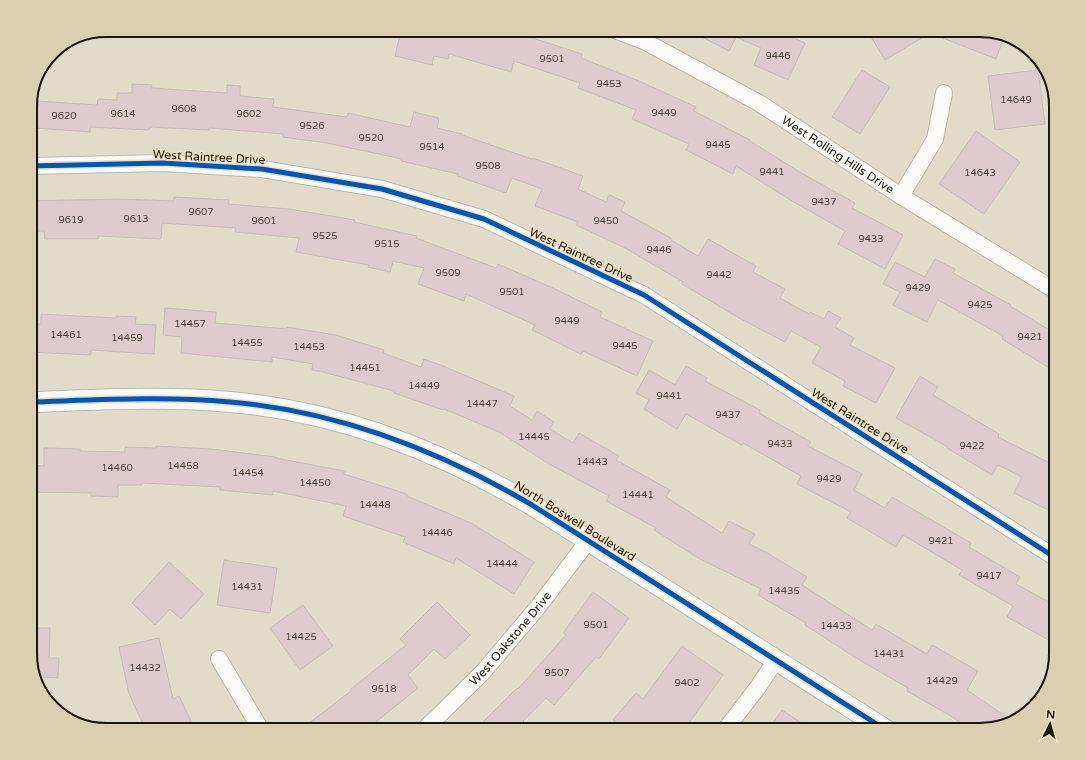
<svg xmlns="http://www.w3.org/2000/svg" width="1086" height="760" viewBox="0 0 1086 760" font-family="'Varela Round',sans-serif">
	<rect width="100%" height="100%" fill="#e2dbca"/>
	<path fill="#dccacc" stroke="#c6beba" d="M401 30H508L582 54 581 58 639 81 696 107 694 111 750 140V141L803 174 855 203 852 208 903 235 885 269 838 244 845 231 792 201 736 166 733 174 686 150 689 144 632 119 636 110 578 88 580 83 514 61 511 72 449 54 448 59 434 56 432 65 395 56Z
		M688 30H800L796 39 805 43 788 80 754 65 761 48 736 37 729 51Z
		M867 30H980L1004 37 996 59 930 33 885 60Z
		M862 70 890 87 860 134 832 117Z
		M1038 70 1045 124 995 130 988 76Z
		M132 84 152 85 151 88 227 93V85L240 86V96L274 99 273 107 347 117 348 113 410 127 414 112 439 118 437 128 462 134V135L532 159 533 158 583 176 578 189 606 202 609 195 625 202 621 211 671 238V240L698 256 708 239 756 266 753 272 785 289 780 298 809 314 810 312 824 319 828 311 841 318 835 327 854 338 850 345 895 368 876 403 843 386 845 381 812 363 821 347 791 331 785 342 739 318 682 284 683 282 627 249 576 225 578 222 535 206 542 189 512 178 506 193 457 176 458 174 401 161 402 159 327 143 283 137V134L209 128V130L150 127 149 130 90 127V132L36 128 38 101 97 105 98 99 117 100V93H132Z
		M976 131 1020 162 984 214 939 184Z
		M174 197 229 200 228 204 289 209 355 220 354 222 417 236 416 238 496 268 498 264 553 288 602 312 600 317 653 341 637 376 583 351 581 354 532 330 535 325 466 294 464 301 418 284 424 268 393 261 390 272 368 267 369 265 296 252 299 238 235 232 236 228 162 223 161 239 98 236V239H45L44 231H30V201L118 199 174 201Z
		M935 259 955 269 953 273 1011 305 1010 306 1056 334V372L1002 339 1003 336 938 300 927 322 893 305 900 292 883 284 895 262 925 277Z
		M165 308 216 312 215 323 287 329V327L336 335 384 350 383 353 421 367 424 359 443 366 514 396 510 406 532 420 537 411 554 422 550 429 573 443 579 433 619 456 616 460 670 490 666 497 722 533 729 521 755 534 749 544 769 554 807 577 802 585 872 630 876 624 927 654 932 645 978 671 967 690 1014 722 981 730H972L949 715 907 691 908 688 856 658 805 625 806 623 758 595 761 589 700 559 654 530 656 528 606 501 609 496 549 464 499 432 444 409 443 410 394 393V391L323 372 312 370 313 364 272 357V362L181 353 182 337 163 335Z
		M41 314 116 318V316L136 317 135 324 156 325 154 354 91 350V355L30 352V324H41Z
		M686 366 707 378 705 381 760 410 759 413 811 442 808 446 862 474 854 490 885 508 892 497 971 543 969 547 1020 577 1016 584 1056 606V644L1007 617 1013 606 959 575 962 570 903 535 896 547 847 518 851 512 797 484 801 476 743 443 742 445 686 414 677 429 644 409 649 400 636 393 649 370 675 385Z
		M920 376 938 387 933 395 999 434 998 437 1056 466V514L1014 493 1022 477 998 465 992 475 947 448 948 447 896 418Z
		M156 446 211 449 276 457V458L344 471V474L407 494V496L471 523 534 562 514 594 456 558 454 564 403 542 405 537 343 516 346 506 273 491V495L220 490V487L142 483V485H118V497L91 496V493L30 492V465L44 466V448L80 449V451L125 452V447L156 448Z
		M224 560 277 568 270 613 217 605Z
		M169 562 204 594 181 619 170 609 155 625 132 603Z
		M593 592 629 618 599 659 596 657 554 705 546 698 523 721 532 730H475L517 688 518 689 566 635 563 633Z
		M437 602 470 635 445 659 434 649 408 675 418 688 366 730H300L351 691 350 690 406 645 400 639Z
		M303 605 333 646 300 670 270 628Z
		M30 628H50L49 658H59L58 678 36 677 30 659Z
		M159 638 173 699 179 696 195 730H146L129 694 119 647Z
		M682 646 723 675 684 730H625L613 720 636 693 643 699Z
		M782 710 812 730H768Z"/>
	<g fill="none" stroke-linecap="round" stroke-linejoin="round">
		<g stroke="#beb8ab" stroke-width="18">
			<g id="minor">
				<path id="s1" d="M615 30 644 41 759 103 901 196 1056 291"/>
				<path d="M30 166 163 163 262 169 382 189 484 219 644 295 1056 558"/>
				<path d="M901 196 935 139 944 93"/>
				<path d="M219 659 261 730"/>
				<path id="s2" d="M424 730 483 672 538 607 588 541"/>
				<path d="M725 730 758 687 776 660"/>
			</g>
		</g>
		<g stroke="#beb8ab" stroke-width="22">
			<path id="tertiary" d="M30 402C97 400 164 396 230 402 337 411 440 451 532 505L886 730"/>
		</g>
		<use href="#minor" stroke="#fbfaf7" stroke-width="16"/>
		<use href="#tertiary" stroke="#fbfaf7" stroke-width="20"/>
		<g stroke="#ecdfc0" stroke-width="8">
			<path id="cycleway" d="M30 166 163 163 262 169 382 189 484 219 644 295 1056 558
				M30 402C97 400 164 396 230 402 337 411 440 451 532 505L886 730"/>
		</g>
		<use href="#cycleway" stroke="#0057b8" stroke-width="5"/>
	</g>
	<g text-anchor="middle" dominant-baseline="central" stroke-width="3" stroke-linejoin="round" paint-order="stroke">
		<g font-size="10" fill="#4b433b">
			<text x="778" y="56">9446</text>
			<text x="552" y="59">9501</text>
			<text x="609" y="84">9453</text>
			<text x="1016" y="100">14649</text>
			<text x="184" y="109">9608</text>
			<text x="664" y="113">9449</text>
			<text x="123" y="114">9614</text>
			<text x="249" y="114">9602</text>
			<text x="64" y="116">9620</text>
			<text x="312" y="126">9526</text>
			<text x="371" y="138">9520</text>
			<text x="718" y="145">9445</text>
			<text x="432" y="147">9514</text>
			<text x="488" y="166">9508</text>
			<text x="772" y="172">9441</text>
			<text x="980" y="173">14643</text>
			<text x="824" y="202">9437</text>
			<text x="201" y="212">9607</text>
			<text x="136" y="219">9613</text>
			<text x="71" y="220">9619</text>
			<text x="264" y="221">9601</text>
			<text x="606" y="221">9450</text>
			<text x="325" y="236">9525</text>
			<text x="871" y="239">9433</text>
			<text x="387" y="244">9515</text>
			<text x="659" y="250">9446</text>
			<text x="448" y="273">9509</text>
			<text x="719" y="275">9442</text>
			<text x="918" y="288">9429</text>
			<text x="512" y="292">9501</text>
			<text x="980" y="305">9425</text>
			<text x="567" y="321">9449</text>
			<text x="190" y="324">14457</text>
			<text x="66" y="335">14461</text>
			<text x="1030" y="337">9421</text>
			<text x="127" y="338">14459</text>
			<text x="247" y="343">14455</text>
			<text x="625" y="346">9445</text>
			<text x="309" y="347">14453</text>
			<text x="365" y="368">14451</text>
			<text x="424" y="386">14449</text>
			<text x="669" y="396">9441</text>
			<text x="482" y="404">14447</text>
			<text x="728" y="415">9437</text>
			<text x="534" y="437">14445</text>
			<text x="780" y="444">9433</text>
			<text x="972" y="446">9422</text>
			<text x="592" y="462">14443</text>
			<text x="183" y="466">14458</text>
			<text x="117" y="468">14460</text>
			<text x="248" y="473">14454</text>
			<text x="829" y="479">9429</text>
			<text x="315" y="483">14450</text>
			<text x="638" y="495">14441</text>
			<text x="375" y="505">14448</text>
			<text x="437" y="533">14446</text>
			<text x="941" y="541">9421</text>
			<text x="502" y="564">14444</text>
			<text x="989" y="576">9417</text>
			<text x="247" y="587">14431</text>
			<text x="784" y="591">14435</text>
			<text x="596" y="625">9501</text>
			<text x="836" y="626">14433</text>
			<text x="301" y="637">14425</text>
			<text x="889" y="654">14431</text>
			<text x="145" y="668">14432</text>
			<text x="557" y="673">9507</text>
			<text x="942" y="681">14429</text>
			<text x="687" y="683">9402</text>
			<text x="384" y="689">9518</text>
		</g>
		<g font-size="12" fill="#1b160b" stroke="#ecdfc0">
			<text stroke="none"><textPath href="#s1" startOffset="256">West Rolling Hills Drive</textPath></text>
			<text transform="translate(209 157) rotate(3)">West Raintree Drive</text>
			<text transform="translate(581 255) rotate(25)">West Raintree Drive</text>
			<text transform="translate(860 421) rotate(32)">West Raintree Drive</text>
			<text transform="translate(575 521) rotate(32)">North Boswell Boulevard</text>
			<text stroke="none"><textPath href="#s2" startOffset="126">West Oakstone Drive</textPath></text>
		</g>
	</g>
	<path d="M0 0H1086V760H0ZM106 37H980A69 69 0 0 1 1049 106V654A69 69 0 0 1 980 723H106A69 69 0 0 1 37 654V106A69 69 0 0 1 106 37Z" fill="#dbcfb2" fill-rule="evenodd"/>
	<path fill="none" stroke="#1b160b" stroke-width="2" d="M106 37H980A69 69 0 0 1 1049 106V654A69 69 0 0 1 980 723H106A69 69 0 0 1 37 654V106A69 69 0 0 1 106 37Z"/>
	<g transform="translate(1050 724) rotate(5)" stroke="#ecdfc0" stroke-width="3" paint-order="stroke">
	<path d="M0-3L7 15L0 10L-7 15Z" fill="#1b160b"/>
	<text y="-6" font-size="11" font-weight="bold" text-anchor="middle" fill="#1b160b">N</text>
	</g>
</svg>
